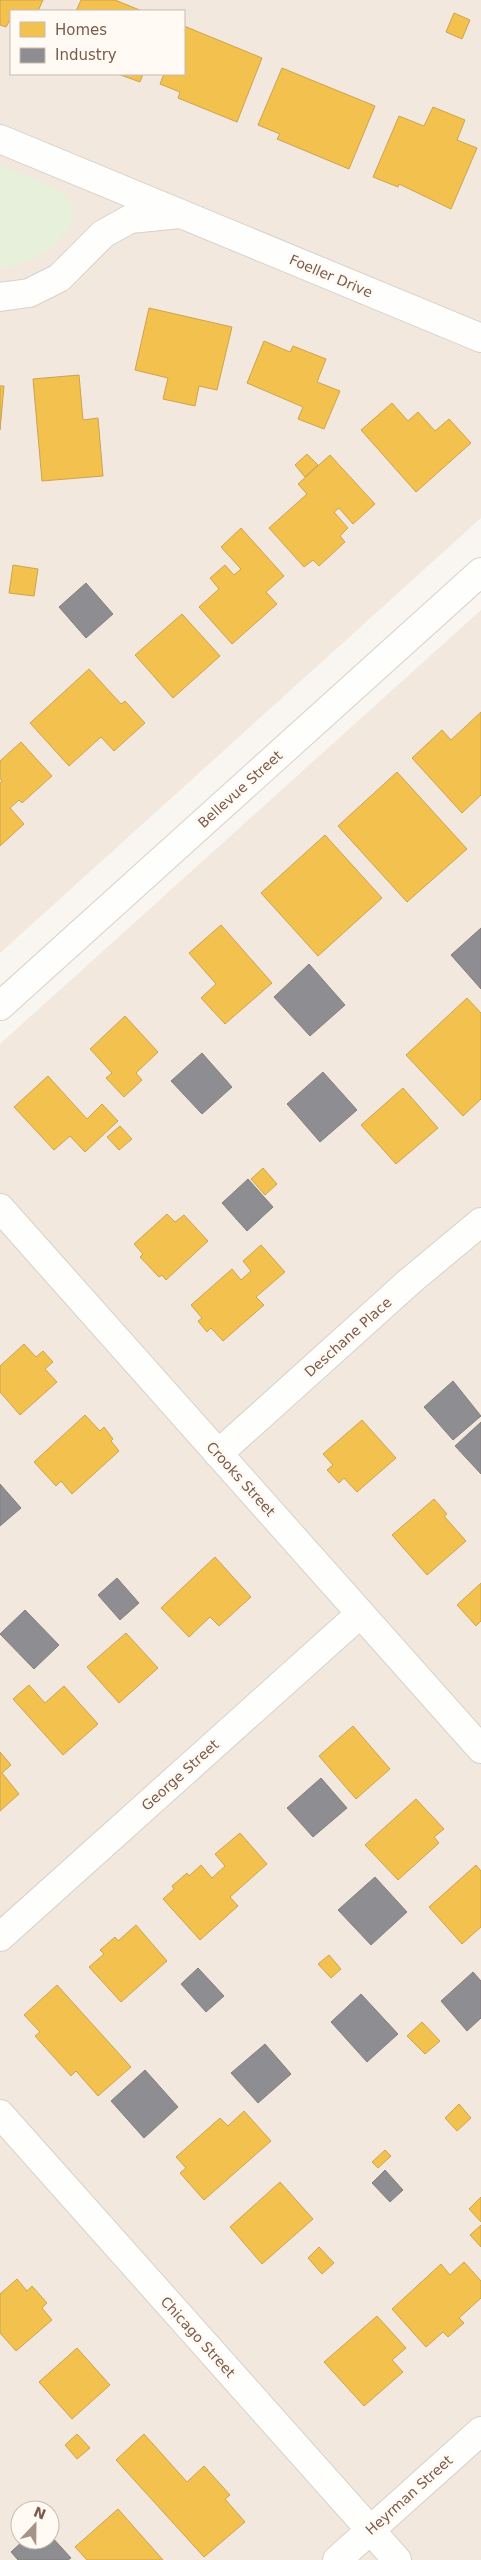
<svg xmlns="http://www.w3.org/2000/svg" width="481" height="2560" viewBox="0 0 481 2560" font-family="'DejaVu Sans',sans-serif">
	<rect width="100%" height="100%" fill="#f9f5f0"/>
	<path fill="#f2e8de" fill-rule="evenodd" d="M0 0H481V518L0 953ZM11 11H184V74H11Z
		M481 610V2560H0V1044ZM20 2510H50V2540H20Z"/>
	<path fill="#e7f0db" d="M0 165 58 189C104 219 34 268 0 268Z"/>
	<path fill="#f2c14e" stroke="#cea34e" d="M0 0H43L38 11H11V18L6 27 0 25Z
		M81 0H115L142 11H76Z
		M454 13 470 20 462 39 446 32Z
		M184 26 262 58 237 122 178 98 180 92 160 84 164 74H184Z
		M282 68 375 106 349 169 277 139 280 134 258 125Z
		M118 74H143L140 82Z
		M433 107 465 120 457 140 477 148 451 209 399 184 398 187 373 177 399 116 424 126Z
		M149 308 232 327 217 390 199 386 195 406 163 399 168 378 135 370Z
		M264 341 290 352 293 346 326 359 317 382 340 391 324 429 298 419 303 407 247 383Z
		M79 375 83 420 98 418 103 476 42 481 33 379Z
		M0 386H4L0 430Z
		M392 403 408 421 418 412 435 431 449 419 471 443 416 492 361 430Z
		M307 454 318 465 305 477 295 465Z
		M330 455 375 504 353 524 339 508 334 512 348 528 340 536 345 542 319 566 313 560 304 567 269 528 307 494 298 484Z
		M241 528 284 576 266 592 277 604 232 644 199 607 219 589 210 578 225 565 234 575 241 569 221 547Z
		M13 565 38 569 34 596 9 593Z
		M182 614 220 656 173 698 135 655Z
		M89 669 121 704 125 701 145 723 114 751 101 737 69 766 30 723Z
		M481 712V795L462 813 412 758 442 730 451 740Z
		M21 742 52 776 22 803 19 800 10 808 24 824 0 846V783L2 781 0 778V761Z
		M397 772 467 849 407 902 338 826Z
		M325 835 382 898 318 956 261 893Z
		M221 925 272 983 225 1024 201 998 216 984 189 953Z
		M467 998 481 1013V1099L463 1116 406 1055Z
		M125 1016 158 1052 136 1073 142 1080 124 1097 106 1078 112 1073 90 1049Z
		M48 1076 87 1119 102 1104 118 1121 85 1152 70 1136 54 1150 14 1107Z
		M403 1088 438 1128 396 1164 361 1125Z
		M120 1126 132 1139 119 1150 107 1137Z
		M263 1168 277 1184 265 1195 251 1179Z
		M167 1214 175 1222 184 1215 208 1241 166 1280 162 1275 159 1277 140 1257 143 1254 134 1244Z
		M261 1245 285 1272 256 1297 264 1305 223 1341 211 1328 207 1332 198 1321 202 1318 191 1305 232 1269 241 1280 251 1271 243 1261Z
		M24 1344 36 1357 43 1351 53 1362 45 1369 57 1382 20 1415 0 1392V1366Z
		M85 1415 100 1431 104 1427 113 1439 111 1441 119 1451 72 1494 61 1481 56 1486 34 1462Z
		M362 1420 396 1458 357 1492 344 1478 339 1483 327 1470 333 1465 323 1454Z
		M434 1499 447 1514 444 1516 466 1541 427 1575 392 1535Z
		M215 1557 251 1597 219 1626 210 1617 189 1637 161 1608Z
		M481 1583V1621L476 1626 457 1605Z
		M126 1633 158 1668 119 1703 87 1667Z
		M29 1685 45 1703 64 1686 98 1724 63 1755 13 1699Z
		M353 1726 390 1769 356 1799 319 1756Z
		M0 1752 11 1765 2 1773 19 1794 0 1811Z
		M416 1799 444 1829 434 1837 439 1843 398 1880 365 1845Z
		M240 1833 267 1864 230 1897 238 1906 200 1940 163 1899 174 1889 172 1886 187 1873 189 1876 201 1865 212 1878 225 1866 215 1854Z
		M476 1865 481 1871V1927L462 1944 429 1907Z
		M136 1925 167 1961 121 2002 89 1967 104 1954 100 1950 115 1937 118 1941Z
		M329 1955 341 1969 331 1978 318 1964Z
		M57 1985 131 2067 98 2096 76 2071 71 2076 35 2036 40 2032 24 2015Z
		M422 2022 440 2041 425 2054 407 2036Z
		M459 2104 471 2118 457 2131 445 2118Z
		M244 2111 271 2141 204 2200 180 2173 186 2168 176 2157 220 2118 228 2126Z
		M385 2150 391 2156 378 2168 372 2162Z
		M280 2182 313 2219 262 2264 230 2227Z
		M481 2197V2222L469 2209Z
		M481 2225V2247L470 2235Z
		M319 2247 334 2263 322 2274 308 2258Z
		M464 2262 481 2281V2298L459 2318 464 2323 448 2337 443 2332 426 2347 392 2309 441 2264 450 2275Z
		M17 2279 27 2291 32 2286 47 2303 42 2308 52 2320 16 2351 0 2333V2294Z
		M377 2316 406 2348 392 2360 403 2372 364 2406 324 2362Z
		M77 2348 110 2385 72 2419 39 2382Z
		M77 2434 90 2448 77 2459 65 2445Z
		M144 2434 187 2482 204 2466 230 2495 225 2499 245 2522 204 2557 116 2460Z
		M118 2509 163 2560H87L75 2547Z"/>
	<path fill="#8d8d92" stroke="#877e7d" d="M86 583 113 614 86 638 59 607Z
		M481 928V989L451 955Z
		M309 964 345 1005 310 1036 274 997Z
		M202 1053 232 1087 202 1114 171 1081Z
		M323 1072 357 1110 320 1142 287 1104Z
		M248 1179 273 1207 247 1231 222 1203Z
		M453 1381 481 1416 453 1440 424 1407Z
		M481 1422V1474L455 1446Z
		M0 1484 21 1508 0 1526Z
		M117 1578 139 1603 120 1620 98 1595Z
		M25 1610 59 1645 34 1669 0 1634Z
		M321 1778 347 1808 313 1837 287 1808Z
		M375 1877 407 1912 371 1945 338 1910Z
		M198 1968 224 1996 206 2012 181 1984Z
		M473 1972 481 1981V2018L467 2031 441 2001Z
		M361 1994 398 2034 367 2062 331 2022Z
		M265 2044 291 2074 258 2103 231 2073Z
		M145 2070 178 2107 144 2138 111 2101Z
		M385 2170 403 2190 390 2202 372 2183Z
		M50 2535 71 2558 68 2560H18L11 2552 24 2540H50Z"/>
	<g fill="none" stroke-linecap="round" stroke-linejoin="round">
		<g stroke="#d7d1cb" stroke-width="30">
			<path id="street" d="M0 139 481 338
				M0 297 29 293 59 278 103 234 130 219 180 214
				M0 1208 481 1749
				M218 1454 410 1281 481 1222
				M0 1937 360 1614
				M0 2114 397 2560
				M337 2560 481 2431"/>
		</g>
		<g stroke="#d9d2cb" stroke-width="30">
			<path id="secondary" d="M0 1006 481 572"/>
		</g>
		<use href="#street" stroke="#fefefd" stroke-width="28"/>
		<use href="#secondary" stroke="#fefefd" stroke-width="28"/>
	</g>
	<g text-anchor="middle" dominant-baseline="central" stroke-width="5" stroke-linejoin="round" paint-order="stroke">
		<g font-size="14" fill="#7a5c4d" stroke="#fffaf3">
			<text transform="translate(331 276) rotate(23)">Foeller Drive</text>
			<text transform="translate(240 789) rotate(-42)">Bellevue Street</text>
			<text transform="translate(348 1337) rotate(-42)">Deschane Place</text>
			<text transform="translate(241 1479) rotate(48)">Crooks Street</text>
			<text transform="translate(180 1775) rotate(-42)">George Street</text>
			<text transform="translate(198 2337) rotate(48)">Chicago Street</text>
			<text transform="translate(409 2495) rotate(-42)">Heyrman Street</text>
		</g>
	</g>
	<rect x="10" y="10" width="175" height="65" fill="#fffaf3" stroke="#cabbb1"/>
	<rect x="20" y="22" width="25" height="15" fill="#f2c14e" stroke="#cabbb1"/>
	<text x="55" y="35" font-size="15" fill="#7a5c4d">Homes</text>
	<rect x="20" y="48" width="25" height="15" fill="#8d8d92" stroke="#cabbb1"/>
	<text x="55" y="60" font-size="15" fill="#7a5c4d">Industry</text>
	<g transform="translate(35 2525) rotate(22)"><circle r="24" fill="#fffaf3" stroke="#cabbb1"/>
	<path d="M0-4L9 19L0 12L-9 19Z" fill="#a69286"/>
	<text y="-8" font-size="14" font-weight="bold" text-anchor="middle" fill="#7a5c4d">N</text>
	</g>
</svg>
